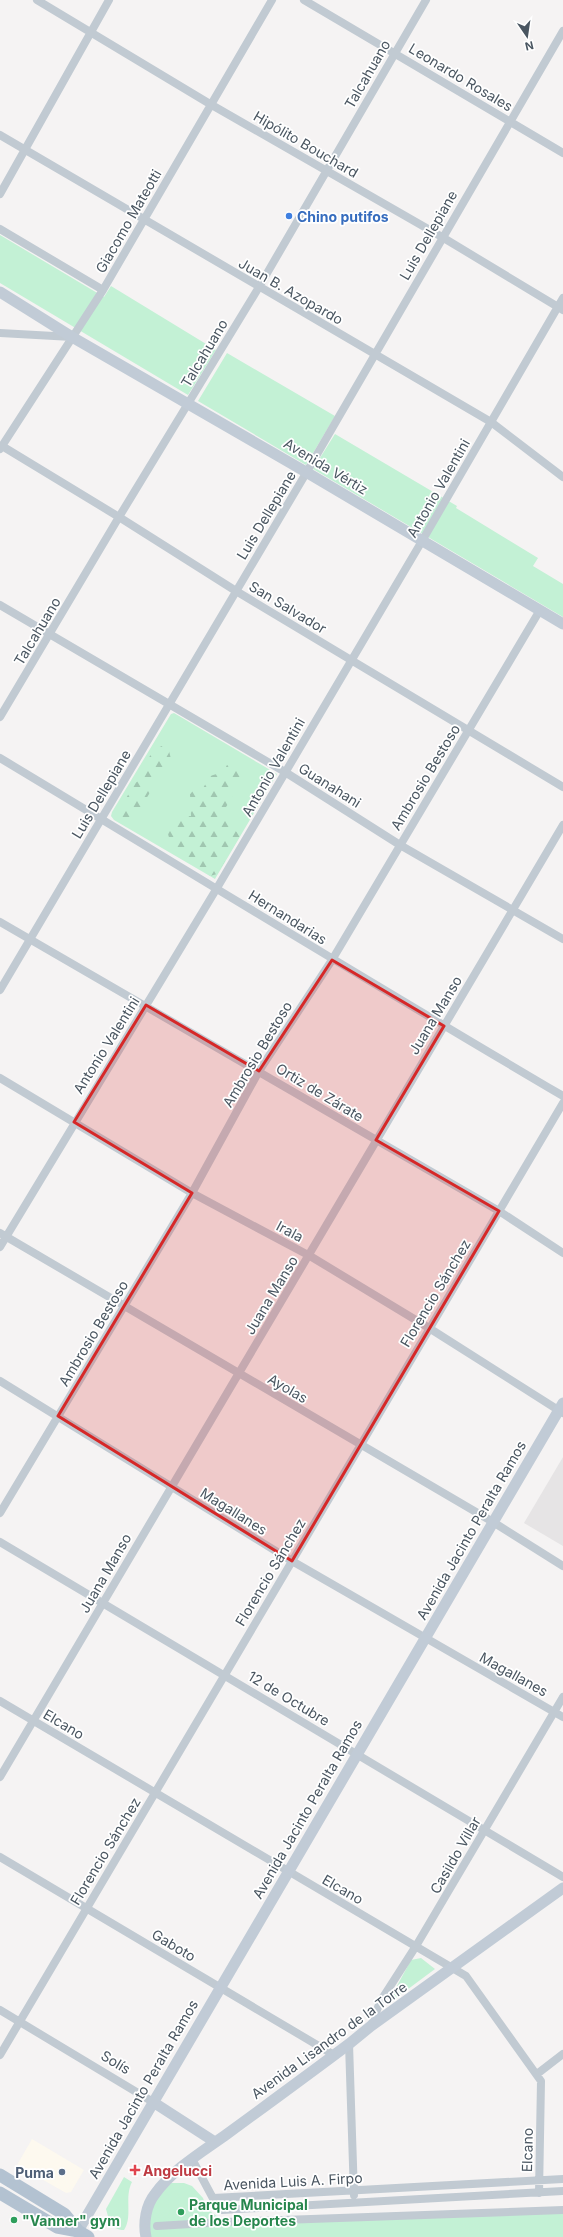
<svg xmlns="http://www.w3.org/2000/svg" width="563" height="2237" viewBox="0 0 563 2237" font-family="Inter,sans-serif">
	<defs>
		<pattern id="forest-firs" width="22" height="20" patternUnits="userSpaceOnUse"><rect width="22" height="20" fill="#c3f1d5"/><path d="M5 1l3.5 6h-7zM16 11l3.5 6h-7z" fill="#a0c6b0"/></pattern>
	</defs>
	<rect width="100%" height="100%" fill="#f5f3f3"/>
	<path fill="#fdf9ef" d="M32 2139 84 2170 71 2192 66 2193 17 2165Z"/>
	<path fill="#e6e4e5" d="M563 1457V1546L524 1523Z"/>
	<path fill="#c3f1d5" d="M0 235 104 297 111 286 216 350 188 395 0 283Z
		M227 353 335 416 306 465 198 401Z
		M335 434 457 506 456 508 538 558 533 566 563 584V617L313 469Z
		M174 713 277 774 215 879 114 820 111 816 112 812 171 714Z
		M421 1958 435 1969 392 2001 391 1997 411 1960Z
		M124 2177 132 2182C124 2197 133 2217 124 2230 111 2230 109 2220 106 2209Z
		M171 2183H184L192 2186 203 2198 207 2209 225 2222 563 2210V2237H149C144 2211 154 2201 171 2183Z"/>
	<path fill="url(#forest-firs)" d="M162 746 169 751 171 759 134 818 128 821 121 820 118 812 135 783 140 780C140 769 152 749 162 746Z
		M232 764 244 769 242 780 233 783 232 798 224 810V816L240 836 217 874 210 876C204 872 198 864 192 861 182 856 178 859 176 844 164 838 167 826 175 817L191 816 190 794 194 790H202L210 776 223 772 227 765Z"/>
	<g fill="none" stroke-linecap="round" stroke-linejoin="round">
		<path stroke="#c1cad2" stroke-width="8" d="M37 0 210 104 442 237 563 310
			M304 0 563 153
			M0 135 491 422 563 477
			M0 194 109 0
			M0 229 103 290
			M0 333 72 337
			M2 446 119 517 236 591 563 787
			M0 449 103 290 272 0
			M0 605 285 772 400 845 563 939
			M0 717 119 517 259 287 426 0
			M0 758C188 871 374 985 563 1096
			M0 922 499 1211 563 1253
			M0 990 305 475 563 31
			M0 1078 192 1193 310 1256 429 1328 563 1413
			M0 1233 493 1522 563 1566
			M0 1247 217 888 422 541 563 298
			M0 1381 292 1561 563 1717
			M0 1513 192 1193 259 1071 332 960 540 610
			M0 1542 563 1877
			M0 1701 466 1976 541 2081 539 2193
			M0 1777 563 825
			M0 1857 334 2055
			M0 2010 153 2102
			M371 2026 380 2002 416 1946 563 1697
			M349 2044 354 2195
			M0 2055 563 1103
			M537 2074 563 2054
			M192 2159 216 2204 222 2210 563 2191
			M213 2198 563 2179
			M157 2226 225 2222 563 2210"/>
		<path stroke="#c1cbd6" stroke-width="11" d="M0 292 72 337 306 472 563 624
			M153 2102 215 2142
			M78 2231 563 1403
			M146 2237C143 2223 146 2205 155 2194 173 2169 202 2152 227 2134 268 2104 309 2074 349 2044L371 2026 563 1888"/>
		<path stroke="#b3c2d1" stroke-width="13" d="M0 2175 64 2214 78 2231
			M0 2193 57 2227 78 2231 88 2237"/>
	</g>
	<path fill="#d62828" fill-opacity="0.2" stroke="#d62828" stroke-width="3" stroke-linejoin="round" d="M332 960 444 1026 376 1140 499 1211 292 1561 58 1416 192 1193 74 1122 146 1005 259 1071Z"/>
	<circle fill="#3f7fe0" stroke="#fff" stroke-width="1.5" cx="289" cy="216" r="4"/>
	<path fill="#e0444e" stroke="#fff" stroke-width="1.5" d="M133 2164h4v4h4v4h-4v4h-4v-4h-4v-4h4z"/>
	<circle fill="#5c6f8a" stroke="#fff" stroke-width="1.5" cx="62" cy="2172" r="4"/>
	<g fill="#2e9e5b" stroke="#fff" stroke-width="1.5">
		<circle cx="181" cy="2212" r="4"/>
		<circle cx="14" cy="2220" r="4"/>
	</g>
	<g text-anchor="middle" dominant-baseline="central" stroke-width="3.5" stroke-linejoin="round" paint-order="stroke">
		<g font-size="14" fill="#4a5661" stroke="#fff">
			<text transform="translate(367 74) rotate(-60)">Talcahuano</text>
			<text transform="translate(461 77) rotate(31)">Leonardo Rosales</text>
			<text transform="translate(306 144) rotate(30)">Hipólito Bouchard</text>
			<text transform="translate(128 221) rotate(-60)">Giacomo Mateotti</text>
			<text transform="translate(428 235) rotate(-60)">Luis Dellepiane</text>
			<text transform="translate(291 291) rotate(30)">Juan B. Azopardo</text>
			<text transform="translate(204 353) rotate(-59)">Talcahuano</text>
			<text transform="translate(326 466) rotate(31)">Avenida Vértiz</text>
			<text transform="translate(438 488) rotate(-60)">Antonio Valentini</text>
			<text transform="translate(266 515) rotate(-59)">Luis Dellepiane</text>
			<text transform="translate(288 607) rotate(31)">San Salvador</text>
			<text transform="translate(37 631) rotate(-59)">Talcahuano</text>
			<text transform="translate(273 767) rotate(-60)">Antonio Valentini</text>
			<text transform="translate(425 777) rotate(-59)">Ambrosio Bestoso</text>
			<text transform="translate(330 785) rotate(32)">Guanahani</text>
			<text transform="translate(101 794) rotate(-59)">Luis Dellepiane</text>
			<text transform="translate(288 917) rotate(32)">Hernandarias</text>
			<text transform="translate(435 1015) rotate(-59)">Juana Manso</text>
			<text transform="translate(106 1045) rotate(-58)">Antonio Valentini</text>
			<text transform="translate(257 1054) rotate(-59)">Ambrosio Bestoso</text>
			<text transform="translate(320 1092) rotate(31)">Ortiz de Zárate</text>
			<text transform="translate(290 1231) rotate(28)">Irala</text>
			<text transform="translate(435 1293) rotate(-59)">Florencio Sánchez</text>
			<text transform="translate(271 1295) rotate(-59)">Juana Manso</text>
			<text transform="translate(93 1333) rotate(-59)">Ambrosio Bestoso</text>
			<text transform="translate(288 1388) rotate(30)">Ayolas</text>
			<text transform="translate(234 1511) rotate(32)">Magallanes</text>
			<text transform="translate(471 1530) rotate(-60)">Avenida Jacinto Peralta Ramos</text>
			<text transform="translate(270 1572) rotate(-59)">Florencio Sánchez</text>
			<text transform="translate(105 1573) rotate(-60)">Juana Manso</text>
			<text transform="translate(514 1674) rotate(29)">Magallanes</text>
			<text transform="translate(289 1698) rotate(31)">12 de Octubre</text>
			<text transform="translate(64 1724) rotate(31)">Elcano</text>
			<text transform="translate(307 1809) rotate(-60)">Avenida Jacinto Peralta Ramos</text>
			<text transform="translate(105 1851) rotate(-59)">Florencio Sánchez</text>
			<text transform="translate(455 1855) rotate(-60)">Casildo Villar</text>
			<text transform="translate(343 1889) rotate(30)">Elcano</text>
			<text transform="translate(174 1945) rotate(31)">Gaboto</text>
			<text transform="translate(329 2040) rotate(-36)">Avenida Lisandro de la Torre</text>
			<text transform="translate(116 2062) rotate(31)">Solís</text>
			<text transform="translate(143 2089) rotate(-60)">Avenida Jacinto Peralta Ramos</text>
			<text transform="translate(527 2150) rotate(-89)">Elcano</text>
			<text transform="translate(293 2181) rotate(-3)">Avenida Luis A. Firpo</text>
		</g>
		<g font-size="14" font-weight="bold" fill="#366cbe" stroke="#fff" text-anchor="start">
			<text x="297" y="216">Chino putifos</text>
		</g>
		<g font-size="14" font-weight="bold" fill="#be3a42" stroke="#fff" text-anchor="start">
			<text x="143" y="2170">Angelucci</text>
		</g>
		<g font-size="14" font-weight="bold" fill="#4e5e75" stroke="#fff" text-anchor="end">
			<text x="54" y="2172">Puma</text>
		</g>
		<g font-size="14" font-weight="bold" fill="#27864d" stroke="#fff" text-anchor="start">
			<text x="189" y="2204">Parque Municipal<tspan x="189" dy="16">de los Deportes</tspan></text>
			<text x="22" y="2220">"Vanner" gym</text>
		</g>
	</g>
	<g transform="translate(527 36) rotate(167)" stroke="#ffffff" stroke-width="3" paint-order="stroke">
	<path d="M0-3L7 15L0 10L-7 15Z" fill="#4a5661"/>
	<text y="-6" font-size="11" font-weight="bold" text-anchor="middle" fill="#4a5661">N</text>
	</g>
</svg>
